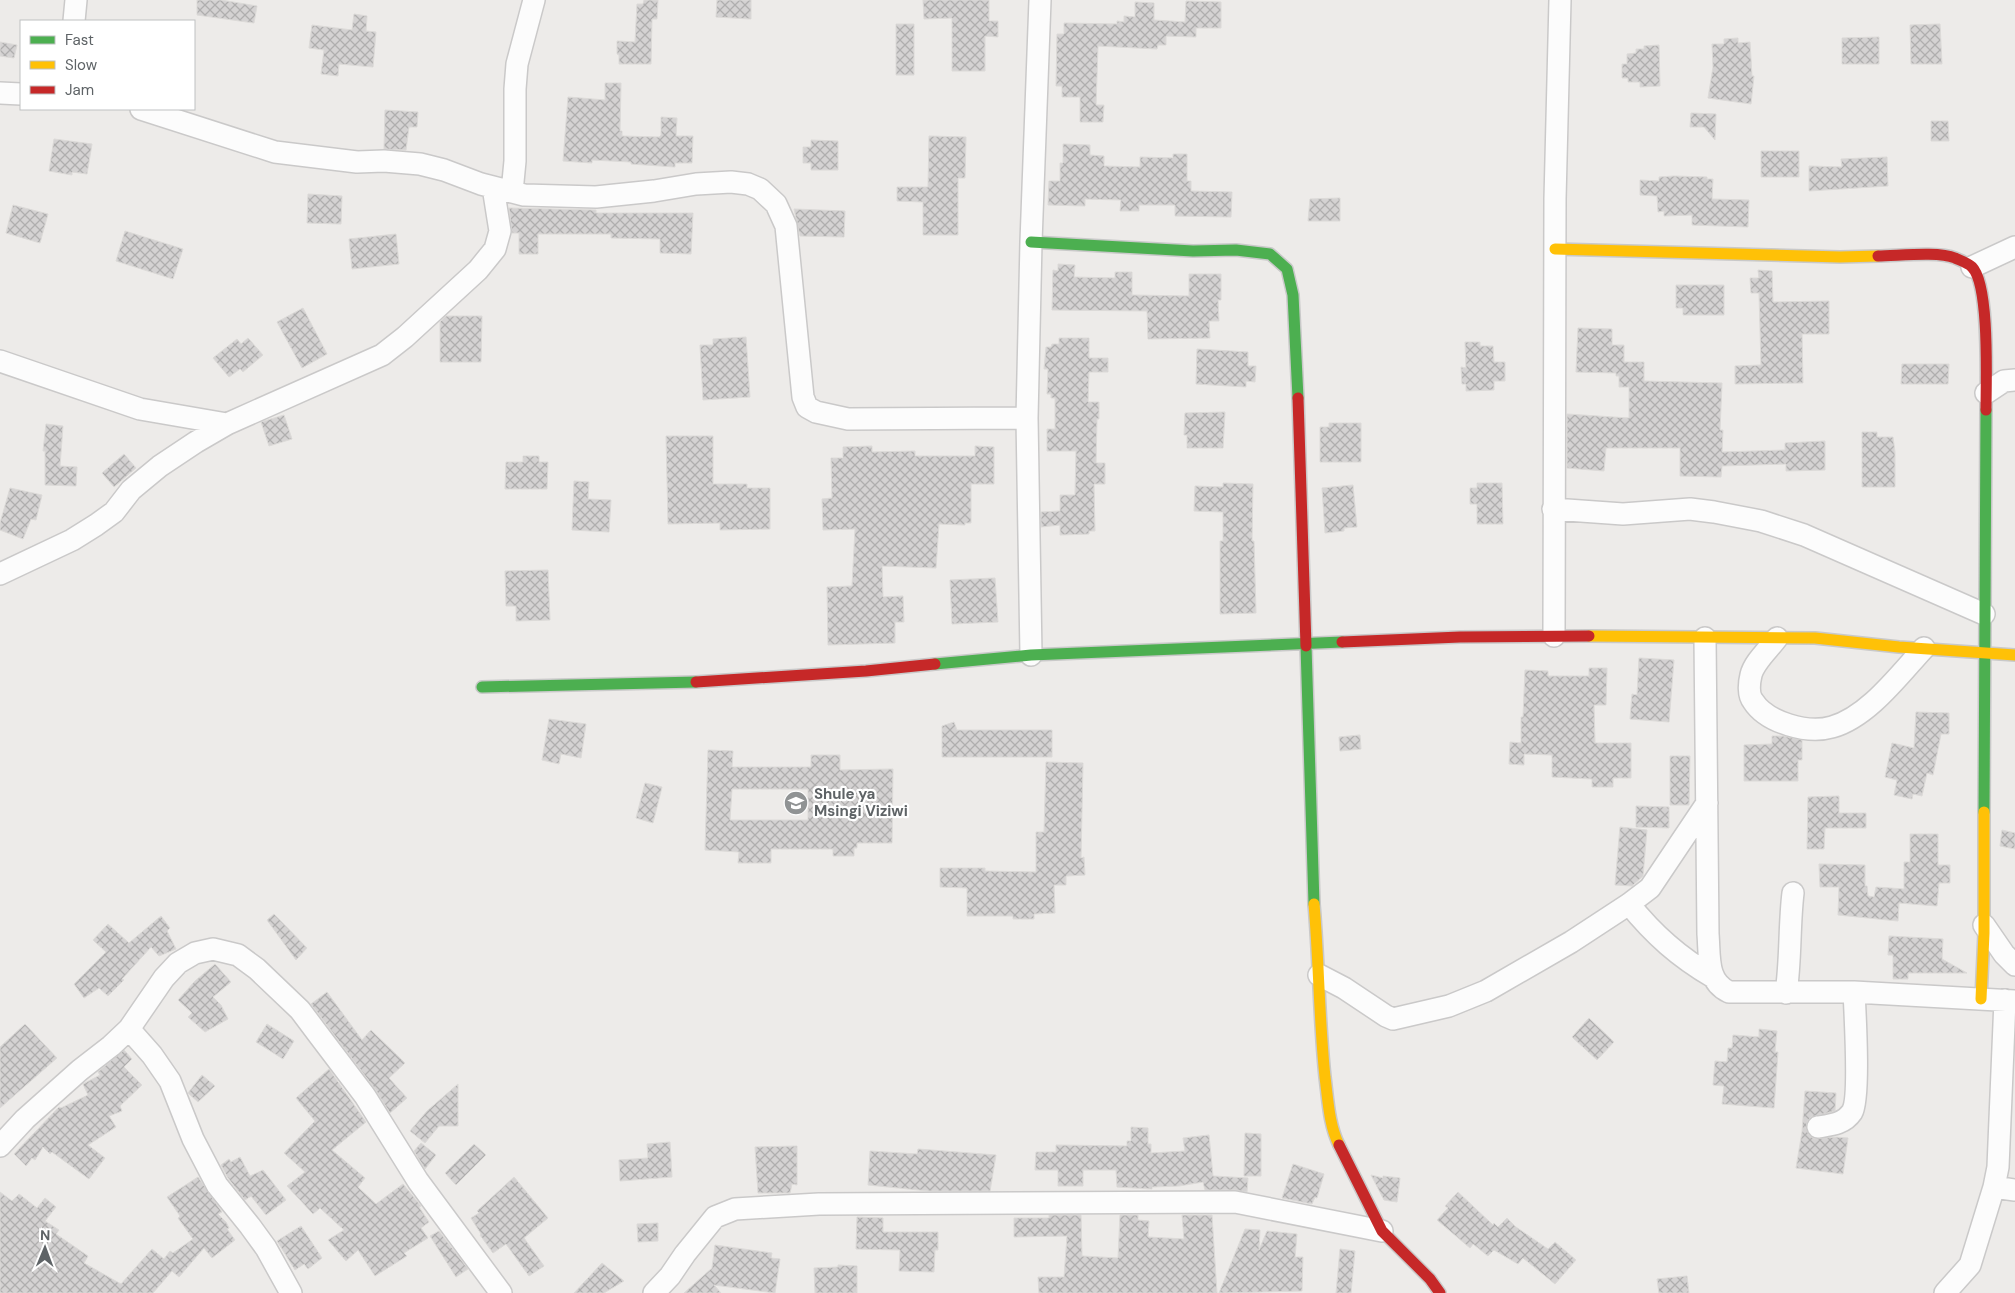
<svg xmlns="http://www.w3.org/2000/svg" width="2015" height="1293" viewBox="0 0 2015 1293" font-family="'DM Sans',sans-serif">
	<defs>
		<pattern id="building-cross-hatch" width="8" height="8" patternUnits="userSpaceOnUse" patternTransform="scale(1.25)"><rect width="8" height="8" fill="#d4d2d2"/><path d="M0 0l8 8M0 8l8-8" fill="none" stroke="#afaeae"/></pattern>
	</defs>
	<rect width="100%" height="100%" fill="#edebe9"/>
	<path fill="url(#building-cross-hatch)" stroke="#dcdad8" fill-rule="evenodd" d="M197 0H221L257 6 254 23 197 15Z
		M644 0H658L657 19H652L651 64H619V55L617 54V41L635 42 637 4H643Z
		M717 0H751V19L716 17Z
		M923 0H989V21H998V37L985 36V71H952V18L924 19Z
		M1186 1 1221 2V28H1196V37L1166 36V45H1158L1157 49 1098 46 1096 105H1104L1103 122H1080V97H1062V86H1056L1057 34H1064V23L1117 24V21L1124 22V16L1135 17V2L1154 3V20L1185 22Z
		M354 14 367 16 366 31 376 32 373 67 339 64 338 76 321 74 324 50 309 48 312 25 352 30Z
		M896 24H914V75H896Z
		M1940 24 1942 64H1911L1910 25Z
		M1879 37V64H1842V38Z
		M1738 38V43L1750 42 1752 76H1754L1751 104 1708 98 1713 67 1712 44H1724V39Z
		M0 42 17 45 14 58 0 56Z
		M1659 45 1660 86 1640 87V82H1628V78H1622V64H1627V54L1636 53V49H1644V46Z
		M605 83H621L620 131H622V136L659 137 661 135V117L677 118 676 136H693L692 163H675V167L631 164V162L592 160V163L563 161 568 97 605 100Z
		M385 110 418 112 417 127H409L406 150 384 149Z
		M1691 113 1716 114 1715 140 1704 127H1690Z
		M1931 121H1948L1949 141H1931Z
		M929 136 966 137 965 178H958V235H923V202L897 201V187H928Z
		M54 139 92 144 87 174 72 172V175L49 171Z
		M811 140 838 141V170H811V163H803V147H811Z
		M1063 144 1090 145V155L1104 156V166L1140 167V157L1173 158V154H1187V181H1191V191L1232 192 1231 217 1175 216V205H1139V211H1120L1121 200 1085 199V206L1048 205 1049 181H1060V163H1063Z
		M1761 151H1799V177H1761Z
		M1887 157 1888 186 1809 191V166L1842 167 1841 159Z
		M1674 176 1707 177V179H1713L1712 199 1749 200 1748 227 1692 225V215L1664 216V211L1658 212 1657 196 1640 195V180L1659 181V177Z
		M308 194 342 196 341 224 307 223Z
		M1340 198V221H1308L1310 199Z
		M13 205 48 214 40 243 6 233Z
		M509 208 596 210V213H693L691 254 660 253V239L611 238V234H538V254H519V233H512Z
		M794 209 845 211 844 237 800 236Z
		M125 231 183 249 173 279 116 261Z
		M396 234 399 264 352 269 349 239Z
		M1058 264 1075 265 1074 277 1115 278V272H1132V295L1189 296V274H1221V300H1218L1219 321H1209L1210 338 1148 339 1147 311 1052 310 1053 270 1058 271Z
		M1758 270 1772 271 1773 302 1829 301V334H1802L1803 383 1735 384V366L1761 365 1759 293H1751L1750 278H1759Z
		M1676 285H1724V315H1683V308H1676Z
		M303 308 327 354 302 368 277 322Z
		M446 316H482L481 362H440V322Z
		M1578 328 1612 329V345H1624V362H1644V381L1722 383 1720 430H1723L1722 452 1785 450V443L1825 441V470L1786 471V464L1722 466 1721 477 1680 476V448H1606L1604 471 1567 468V414L1629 418V387H1619V376H1616V373L1576 372Z
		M746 337 750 397 703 400 700 345H713V339Z
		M248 338 263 355 243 372 240 369 229 377 213 358 237 339 241 344Z
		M1059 338H1089V358H1108V372H1089L1088 402H1099V419H1097L1096 463H1105V484H1094L1095 531H1089V534L1060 535V525L1041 527V512L1060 511V495H1075L1076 451H1047V429H1055V398H1051V394H1047L1048 369H1044L1046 347H1051L1052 344H1059Z
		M1465 342H1480V346H1493L1494 362H1505V381H1494V390L1466 391V384H1462L1461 367 1466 368Z
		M1197 349 1248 352V366H1256L1255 382 1246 381V387L1196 384Z
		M1902 364H1949L1948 384H1901Z
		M1225 412 1223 448H1187V435H1184L1185 413Z
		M284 415 292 439 269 446 261 422Z
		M1329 423H1361V462H1320V427H1329Z
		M46 424 63 426 60 466 77 467 76 486 45 485V451H43Z
		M1862 432H1877V437H1893L1895 452V487H1862Z
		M666 436H713V484H747V488H770V529L720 530V523L668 524Z
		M872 446V452L915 451V456H975V446L994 447V484H971V523H965V525L939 524 936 568 882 566 883 597 903 596 904 622H895V643L828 645 827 587 852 586 855 529 823 530 822 499 832 498 831 458H843V447Z
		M124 454 136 468 114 487 102 473Z
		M523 456H539V462H548L547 489H505L506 462H523Z
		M574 481 589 482 588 499 611 500 609 532 572 530Z
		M1223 483 1253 484 1252 541H1254L1256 613 1220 614V541H1223V512L1194 511 1195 486 1223 487Z
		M1477 483H1502L1503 524H1477V504H1470V488H1477Z
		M1353 485 1357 527 1344 528V531L1325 533 1322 488Z
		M10 488 42 495 36 520 31 519 23 539 0 530V523Z
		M548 570 550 620 516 621V606H506L505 571Z
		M995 578 998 622 952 624 950 580Z
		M1639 658 1674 660 1669 722 1630 719 1632 694 1637 695Z
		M1589 668H1607L1606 705H1594L1595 743H1631V778H1613V787H1592V779L1552 777V755L1524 754V765L1509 764 1510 742 1521 743V717H1523L1525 670 1548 671V676H1589Z
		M1916 712 1949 713V734H1941L1933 775 1927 773 1922 796 1913 794 1912 799 1894 795 1897 780 1885 777 1892 743 1914 748Z
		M549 719 586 724 581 758 561 754 559 764 542 760Z
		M954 722 957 730H1052V757H942V726Z
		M1360 735 1361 749 1340 751 1339 737Z
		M1772 736H1783L1802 740V760H1798V781H1744V745L1772 744Z
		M708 750 733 751 732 767H811V755H840V770L893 769 892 843H857V848H854V856H833V849H771V863H738L739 852 705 850ZM732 789H808V820H730Z
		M1670 756H1690L1689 805H1670Z
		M1046 762 1083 763 1081 858 1084 857 1085 875 1066 876V885H1054L1055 913 1034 914V919H1013V916H967V888L940 887V868H985V871L1036 872V832H1044Z
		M645 783 662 787 653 823 636 818Z
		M1839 796V813H1866V828H1825L1824 849H1807L1808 797Z
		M1636 806 1669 807V828L1636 827Z
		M1620 827 1647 830 1643 876 1632 886 1615 885Z
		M2002 830 2015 833V849L2000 846Z
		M1910 834H1938V865H1950V883H1939L1937 906 1899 903 1898 921 1838 915 1839 887H1820L1819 864 1865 865V886H1867L1868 896 1874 897 1876 887 1904 889V862H1910Z
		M274 914 307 948 296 960 267 920Z
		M161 916 170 928 167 931 176 949 159 956 151 947 122 979 124 980 108 996 99 988 84 998 74 984 106 952 93 940 108 924 129 943Z
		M1889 936 1943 939 1942 959 1967 973H1908V979H1893V955H1888Z
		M215 964 231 982 213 997 221 1005 228 1019 205 1032 188 1017 192 1013 178 1000 195 981Z
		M327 992 362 1040 371 1030 405 1063 389 1078 407 1098 390 1113 375 1089 311 1004Z
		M1589 1018 1614 1042 1597 1060 1572 1037Z
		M25 1024 57 1058 0 1108V1047Z
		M267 1024 294 1041 283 1059 256 1042Z
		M1759 1029 1777 1031 1775 1052H1778L1774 1108 1722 1104 1724 1086 1713 1085 1715 1061 1727 1062 1728 1048H1732L1733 1035 1759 1037Z
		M124 1050 132 1059 124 1067 142 1085 120 1106 122 1111 109 1116 116 1127 88 1145 105 1158 89 1179 52 1152 50 1154 43 1147 35 1160 32 1158 26 1166 14 1154 59 1107 61 1108 88 1095 83 1084 100 1075 98 1072Z
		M329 1069 366 1122 332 1150 365 1178 358 1187 376 1204 403 1184 421 1206 419 1207 429 1222 421 1228 428 1238 404 1253 407 1256 375 1276 358 1250 346 1261 328 1240 344 1230 320 1208 313 1214 287 1186 305 1172 284 1153 315 1121 296 1098Z
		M202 1075 215 1086 198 1102 188 1093Z
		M458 1084V1126H439L425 1143 410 1131 427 1111Z
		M1805 1091 1836 1093 1835 1111 1811 1117 1807 1122 1806 1128 1809 1135 1814 1139 1836 1137 1848 1138 1843 1174 1796 1168 1802 1132Z
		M1131 1127 1148 1128V1144H1151V1153L1185 1151 1183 1138 1209 1135 1213 1176 1248 1178 1247 1192 1235 1190H1205L1203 1182 1179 1186 1152 1187V1189L1117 1187 1116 1170H1083V1186H1058V1170H1035L1036 1152H1056V1145L1127 1146V1141H1131Z
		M1245 1133 1261 1134V1176H1244Z
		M670 1142 672 1177 620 1181 619 1160 648 1158 647 1144Z
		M421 1143 436 1155 425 1169 414 1151Z
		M474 1144 486 1155 456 1185 445 1173Z
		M797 1146V1185L792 1184 790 1193H758L755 1147Z
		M918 1149 996 1155 990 1191H929L868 1185 870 1151 917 1154Z
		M240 1157 250 1176 263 1170 286 1200 266 1215 251 1196 245 1200 228 1178 221 1165 229 1159 231 1162Z
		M1293 1164 1324 1174 1317 1198 1315 1197 1312 1204 1282 1198Z
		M1371 1175 1383 1178V1176L1400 1178 1397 1202 1384 1200Z
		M198 1177 222 1212 218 1214 226 1222 229 1228 227 1229 235 1240 212 1258 204 1248 179 1277 172 1271 153 1293H0V1192L12 1201 19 1194 37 1208 45 1198 56 1207 45 1221 59 1230 56 1234 88 1256 84 1263 121 1284 152 1249 164 1259 170 1251 173 1253 193 1239 178 1218 180 1216 167 1197Z
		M514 1177 548 1218 524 1238 544 1266 529 1276 506 1244 493 1253 480 1235 481 1234 471 1218 479 1213 477 1211Z
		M1458 1192 1493 1225 1494 1223 1498 1227 1507 1218 1516 1227 1548 1249 1555 1242 1576 1260 1555 1284 1523 1258 1518 1264 1494 1250 1488 1256 1473 1244 1470 1248 1437 1220 1448 1208 1445 1206Z
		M1049 1215H1081L1082 1256 1118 1258 1120 1215H1138V1220L1149 1221 1148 1237 1184 1239 1182 1215H1212L1217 1293H1039L1038 1277H1064L1067 1236 1014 1237V1218H1049Z
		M857 1217 883 1218V1232H938V1250H935L934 1272 899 1271 900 1250 856 1249Z
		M658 1223V1241L638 1242 637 1224Z
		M301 1226 322 1258 308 1269 304 1264 295 1270 277 1241Z
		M1245 1229 1260 1230 1259 1250 1267 1231 1297 1234 1295 1257H1303L1302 1291 1219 1293Z
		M439 1231 468 1269 456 1277 430 1236Z
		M715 1245 772 1253 771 1258 780 1259 775 1293 714 1285 721 1293H684L712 1268Z
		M1340 1249 1355 1251 1351 1293H1336Z
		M602 1263 624 1281 604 1293H574Z
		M838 1265 857 1266V1293H815L814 1268 838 1267Z
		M1687 1276 1689 1293H1659L1657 1279Z"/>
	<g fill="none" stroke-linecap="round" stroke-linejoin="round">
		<g stroke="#cac9c9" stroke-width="24">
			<path id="street" d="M74 21 76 0
				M0 93 21 94
				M141 109 275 152 357 162 384 161 420 164 444 170 481 184 524 195 596 197 654 191 696 184 731 182 748 184 760 189 776 204 786 226 803 397 807 407 816 412 848 419 1027 418
				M512 192 515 161V89L517 64 534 0
				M1972 267 2015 247
				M0 361 140 409 227 424
				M1986 393 2004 381 2015 380
				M1553 509 1623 514 1690 509 1714 512 1761 521 1804 535 1984 614
				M0 574 72 540 96 525 114 512 131 490 160 466 196 442 227 424 382 355 405 337 478 270 495 249 500 231 493 187
				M1554 636 1555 199 1560 0
				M1705 638 1708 934C1710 957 1706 981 1729 992H1854L2015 1001
				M1777 638C1769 649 1754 662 1751 675 1749 683 1748 695 1753 701 1767 723 1808 734 1832 727 1868 717 1899 675 1924 648
				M1031 655 1027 418 1031 242 1040 0
				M1629 904C1654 935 1679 957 1713 977
				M1984 925 2004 954 2015 965
				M1319 975 1344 988 1386 1016 1393 1019 1449 1006 1486 991 1571 942 1629 904 1650 888 1707 803
				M1786 993C1791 960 1789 926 1793 893
				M129 1029 152 1055 170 1081 193 1139 217 1185 250 1226 266 1248 291 1293
				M1818 1127C1831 1125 1844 1124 1852 1112 1860 1099 1855 1012 1854 992
				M0 1146 25 1119 80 1070 111 1046 129 1029 164 978 178 963 195 953 213 949 238 955 257 969 300 1010 318 1034 365 1096 418 1181 501 1293
				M1994 1187 2015 1190
				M654 1293 670 1276 685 1254 715 1217 735 1209 819 1204 1235 1202 1382 1231
				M1945 1293 1970 1265 1994 1187 1998 1167 2005 1000"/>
		</g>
		<g stroke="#c9c9c9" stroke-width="14">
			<path id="fast" d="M1031 242 1193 251 1236 250 1270 254 1287 269 1293 295 1298 398
				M1306 646 1314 904
				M935 664 1031 655 1342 642
				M482 687 696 682
				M1984 812 1986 410"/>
		</g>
		<g stroke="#c9c9c9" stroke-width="14">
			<path id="slow" d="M1555 249 1840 257 1878 256
				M1589 636 1815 638 1899 647 2015 655
				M1314 904C1319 962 1319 1020 1325 1077 1328 1100 1329 1125 1339 1145
				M1981 999 1984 933V812"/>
		</g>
		<g stroke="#c9c9c9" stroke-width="14">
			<path id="jam" d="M1878 256C1897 256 1938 251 1955 258 1959 260 1968 263 1972 267 1990 285 1986 383 1986 410
				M1298 398 1306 646
				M1342 642 1460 637 1589 636
				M696 682 866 671 935 664
				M1339 1145 1382 1231 1430 1279 1440 1293"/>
		</g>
		<use href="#street" stroke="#fcfcfc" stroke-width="21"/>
		<use href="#fast" stroke="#4caf50" stroke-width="11"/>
		<use href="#slow" stroke="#ffc107" stroke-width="11"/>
		<use href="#jam" stroke="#c62828" stroke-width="11"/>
	</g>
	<defs>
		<g id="school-disc" transform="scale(1.25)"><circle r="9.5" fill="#909394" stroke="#fff"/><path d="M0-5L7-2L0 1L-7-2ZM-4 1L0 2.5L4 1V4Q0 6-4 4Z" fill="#fff"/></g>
	</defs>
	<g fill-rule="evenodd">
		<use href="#school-disc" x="796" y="803"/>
	</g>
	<g text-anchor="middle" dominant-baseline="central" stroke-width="4.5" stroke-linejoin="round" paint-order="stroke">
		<g font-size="15" font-weight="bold" fill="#5e6366" stroke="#fff" text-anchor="start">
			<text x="814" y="794">Shule ya<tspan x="814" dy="17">Msingi Viziwi</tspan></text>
		</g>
	</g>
	<rect x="20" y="20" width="175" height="90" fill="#ffffff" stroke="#bfc1c2"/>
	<rect x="30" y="36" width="25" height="8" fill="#4caf50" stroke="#bfc1c2"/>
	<text x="65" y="45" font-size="15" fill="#5e6366">Fast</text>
	<rect x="30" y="61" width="25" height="8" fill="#ffc107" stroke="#bfc1c2"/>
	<text x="65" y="70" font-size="15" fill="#5e6366">Slow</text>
	<rect x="30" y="86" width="25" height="8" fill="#c62828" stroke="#bfc1c2"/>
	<text x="65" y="95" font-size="15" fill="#5e6366">Jam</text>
	<g transform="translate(45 1248) rotate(1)" stroke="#ffffff" stroke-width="4" paint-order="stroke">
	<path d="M0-4L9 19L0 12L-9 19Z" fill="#5e6366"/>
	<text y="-8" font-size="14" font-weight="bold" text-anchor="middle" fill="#5e6366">N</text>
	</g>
</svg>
